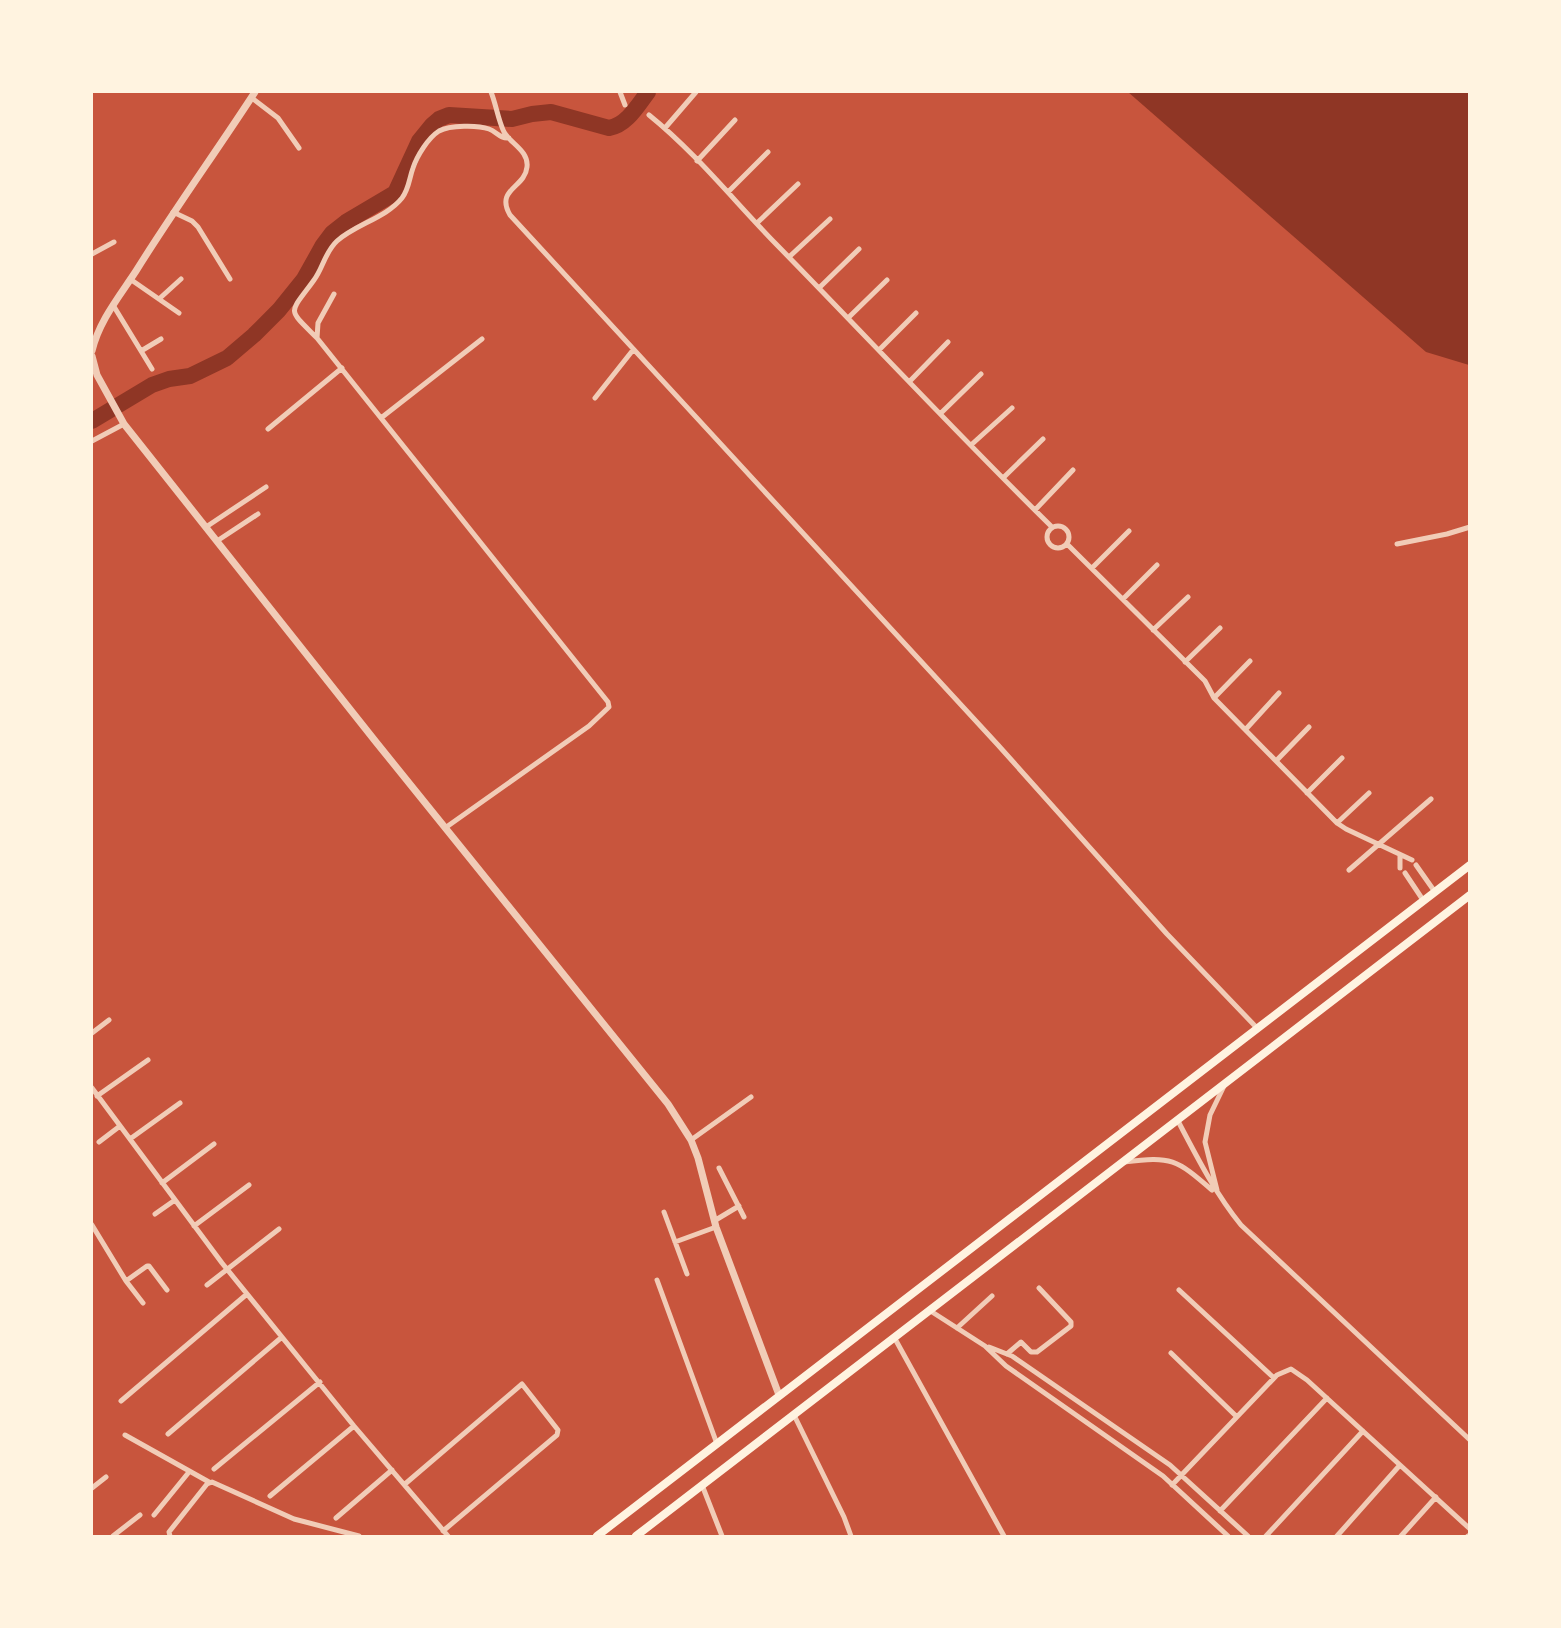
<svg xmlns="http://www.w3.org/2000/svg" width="1561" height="1628" viewBox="0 0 1561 1628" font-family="'DM Sans',sans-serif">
	<rect width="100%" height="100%" fill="#c8553d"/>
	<path fill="#8f3625" d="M1128 92H1469V365L1426 352Z"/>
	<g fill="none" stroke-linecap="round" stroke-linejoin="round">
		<path stroke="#8f3625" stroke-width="16" d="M92 421 152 385 169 379 190 376 227 358 254 335 279 310 304 279 323 245 332 233 346 222 395 193 419 141 432 125 439 119 449 115 512 119 532 114 551 112 609 128C627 125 638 105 648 92"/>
		<path stroke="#f1ccb7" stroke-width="5" d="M491 92C496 104 498 120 504 132 511 144 529 151 527 167 525 188 495 189 510 215L998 745 1167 934 1257 1028
			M620 92 625 105
			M252 98 278 118 299 148
			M649 115C696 153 734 201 776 244 868 338 958 435 1052 527
			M665 128 696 92
			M697 161 735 120
			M728 192 768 152
			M173 212 192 221 198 227 230 279
			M757 223 798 184
			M92 254 114 242
			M789 257 830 219
			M130 279 179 313
			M819 288 859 249
			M334 294 318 323 317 338 608 702 609 707 589 726 445 828
			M159 299 181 279
			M113 305 152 369
			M848 318 887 280
			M317 338C286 307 289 315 314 280 323 268 325 252 337 241 356 224 386 218 402 198 409 189 409 179 413 168 417 156 428 138 439 131 450 125 478 125 489 129 497 132 500 139 509 138
			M879 350 916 313
			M141 351 161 339
			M910 381 948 342
			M595 398 633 350
			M941 413 981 374
			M381 418 482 339
			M268 429 342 368
			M92 441 124 424
			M971 445 1012 408
			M1003 478 1043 439
			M1035 510 1073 470
			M1047 537a11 11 0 1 1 22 0a11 11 0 1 1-22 0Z
			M206 527 266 487
			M217 541 258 514
			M1067 544 1205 681 1214 698 1337 823 1346 829 1412 860
			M1397 544 1447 534 1470 527
			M1092 568 1129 531
			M1123 599 1157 565
			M1153 630 1188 597
			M1185 662 1220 628
			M1214 698 1250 661
			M1246 729 1279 693
			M1276 761 1309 727
			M1307 793 1342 758
			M1337 823 1369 793
			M1416 865 1435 892
			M1400 868V855
			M1349 870 1431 799
			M1405 873 1423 900
			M92 1033 109 1020
			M92 1088 222 1263 354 1426 448 1536
			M97 1096 148 1060
			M1178 1121C1197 1157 1215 1193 1241 1225L1470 1440
			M130 1139 180 1103
			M691 1140 751 1097
			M99 1142 120 1126
			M1124 1162C1172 1156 1176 1159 1212 1190
			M719 1168 744 1217
			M162 1183 214 1144
			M1217 1190 1205 1142 1210 1115 1224 1086
			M664 1212 687 1274
			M155 1214 175 1200
			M714 1221 739 1206
			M92 1225 126 1281 147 1266H149L167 1290
			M194 1226 249 1185
			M675 1242 716 1227
			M657 1280 717 1444
			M126 1281 143 1303
			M207 1285 279 1229
			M1179 1290 1274 1378
			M929 1310 985 1346 1006 1366 1163 1476 1228 1536
			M957 1328 992 1296
			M894 1337 1004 1536
			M989 1347 1012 1356 1170 1465 1248 1536
			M1171 1353 1236 1416
			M1007 1354 1021 1342 1031 1352H1037L1071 1326V1322L1039 1288
			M121 1401 247 1294
			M794 1415 844 1517 851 1536
			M168 1434 282 1337
			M125 1435 209 1482
			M214 1469 320 1382
			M405 1484 522 1384 558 1430 557 1435 443 1531
			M702 1485 722 1536
			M1172 1485 1277 1375 1291 1369 1307 1380 1470 1529
			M92 1488 106 1477
			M270 1496 354 1426
			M1220 1511 1327 1398
			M154 1515 189 1472
			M336 1518 392 1470
			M113 1536 140 1515
			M170 1536 169 1532 207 1484 212 1482 294 1519 359 1536
			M1266 1536 1363 1431
			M1337 1536 1400 1465
			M1401 1536 1436 1497
			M1468 1536 1470 1535"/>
		<path stroke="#f1ccb7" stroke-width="7" d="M92 351C99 321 119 297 136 271 174 210 216 152 255 92
			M92 356 97 375 124 424 376 742 668 1104 691 1140 698 1158 716 1227 779 1395"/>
		<path stroke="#fff3e0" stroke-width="8" d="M597 1536 1470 865
			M636 1536 1470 895"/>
	</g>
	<rect width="1561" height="1628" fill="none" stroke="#fff3e0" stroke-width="186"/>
</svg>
